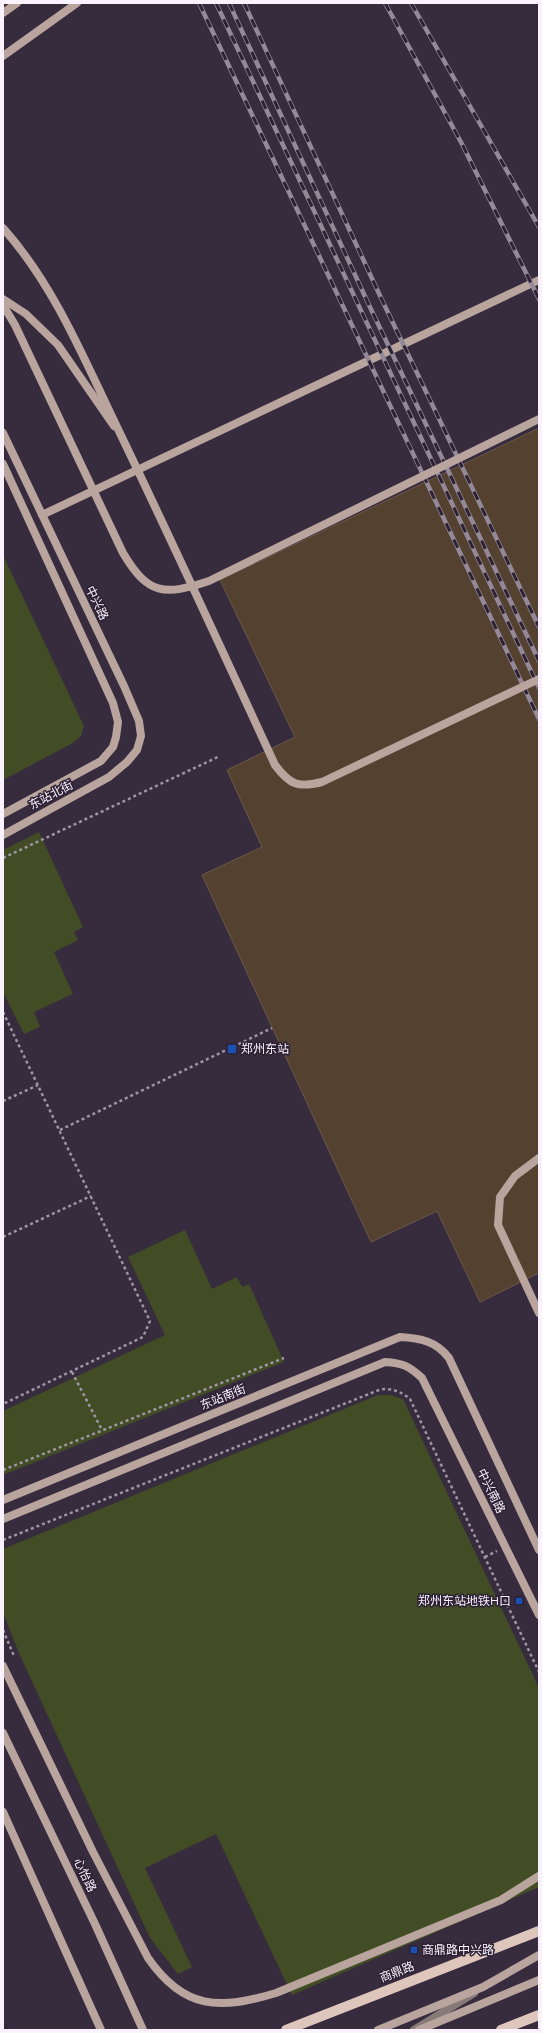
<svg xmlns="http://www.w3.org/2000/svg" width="542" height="2033" viewBox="0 0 542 2033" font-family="Figtree,'Noto Sans SC',sans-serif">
	<rect width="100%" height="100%" fill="#372b3e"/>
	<path fill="#424d25" d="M3 555 84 726 81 736 73 743 3 780Z
		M39 832 83 927 74 932 78 940 54 952 73 994 34 1012 40 1027 24 1034 3 992V850Z
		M185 1230 212 1289 237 1277 242 1287 249 1284 284 1362 3 1475V1411L165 1335 128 1257Z
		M378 1395H390L403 1399 539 1688V1887L292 1995 216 1834 145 1868 192 1967 178 1974 150 1938 19 1653 3 1613V1549Z"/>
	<path fill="#544130" stroke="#6d5948" d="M539 428V1273L480 1302 437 1211 371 1242 202 875 262 847 227 770 295 737 220 580Z"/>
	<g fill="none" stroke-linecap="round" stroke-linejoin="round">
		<path stroke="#9f95a4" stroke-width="2.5" stroke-dasharray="3 3" stroke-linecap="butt" d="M3 858 220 756
			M3 1012 150 1321 143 1337 3 1404
			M3 1101 38 1085
			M60 1130 272 1028
			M3 1237 91 1196
			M72 1372 102 1430
			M3 1470 284 1358
			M3 1540 379 1390C390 1387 402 1392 410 1399L539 1672
			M485 1557 497 1551
			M3 1630 14 1656"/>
		<path stroke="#887b77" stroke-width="8" d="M414 2030 474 1993"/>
		<path stroke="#b9a59e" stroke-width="8" d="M3 13 17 3
			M3 56 77 3
			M3 299 26 314 58 345 114 426
			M3 433 124 686 139 721 141 736 137 750 127 762 109 777 3 835
			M3 464 113 703 118 722 116 737 113 747 101 761 3 814
			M42 515 539 280
			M539 1158 515 1176 500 1197 498 1225 539 1313
			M3 1500 400 1337C420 1338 436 1341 449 1358L539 1550
			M3 1519 385 1362C403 1363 409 1366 422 1378L539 1615
			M3 1733 95 1924 143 2030
			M3 1812 101 2030
			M378 2030 483 1987 539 1955
			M419 2030 539 1980"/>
		<path stroke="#dfc6bd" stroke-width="10" d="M286 2030 539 1931
			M501 2030 539 2015"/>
		<g stroke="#938998" stroke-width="4.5">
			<path id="rail" d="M199 3 539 719
				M216 3 539 688
				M229 3 369 305 539 661
				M244 3 382 300 539 627
				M385 3 462 144 539 299
				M411 3 539 227"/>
		</g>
		<use href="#rail" stroke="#2d2134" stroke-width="3" stroke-dasharray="9" stroke-linecap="butt"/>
		<path stroke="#b9a59e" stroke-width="8" d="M3 228C54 285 84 359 117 427 171 539 223 652 275 765 290 785 298 788 322 782L539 679
			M3 305 15 325 123 553C148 595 164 596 209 581L539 419
			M3 1666 93 1852 148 1958C184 2010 220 2010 276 1993L501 1900 539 1876"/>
	</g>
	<g fill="#1a4fb4" stroke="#2d2134" stroke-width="1.5">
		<rect x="227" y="1044" width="10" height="10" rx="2"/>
		<rect x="515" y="1597" width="8" height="8" rx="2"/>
		<rect x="410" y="1946" width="8" height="8" rx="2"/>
	</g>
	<g text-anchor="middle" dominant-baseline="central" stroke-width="3" stroke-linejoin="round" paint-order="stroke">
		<g font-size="12" fill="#faf2fe" stroke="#2d2134">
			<text transform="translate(97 603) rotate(64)">中兴路</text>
			<text transform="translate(51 795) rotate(-28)">东站北街</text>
			<text transform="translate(223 1397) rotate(-22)">东站南街</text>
			<text transform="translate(491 1491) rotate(64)">中兴南路</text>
			<text transform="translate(85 1875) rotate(64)">心怡路</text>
			<text transform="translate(397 1972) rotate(-21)">商鼎路</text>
		</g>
		<g font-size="12" fill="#faf2fe" stroke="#2d2134" text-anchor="start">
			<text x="241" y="1049">郑州东站</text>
			<text x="511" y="1601" text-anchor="end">郑州东站地铁H口</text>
			<text x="422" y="1950">商鼎路中兴路</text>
		</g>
	</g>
	<rect width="542" height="2033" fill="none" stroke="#faf2fe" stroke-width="8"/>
</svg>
